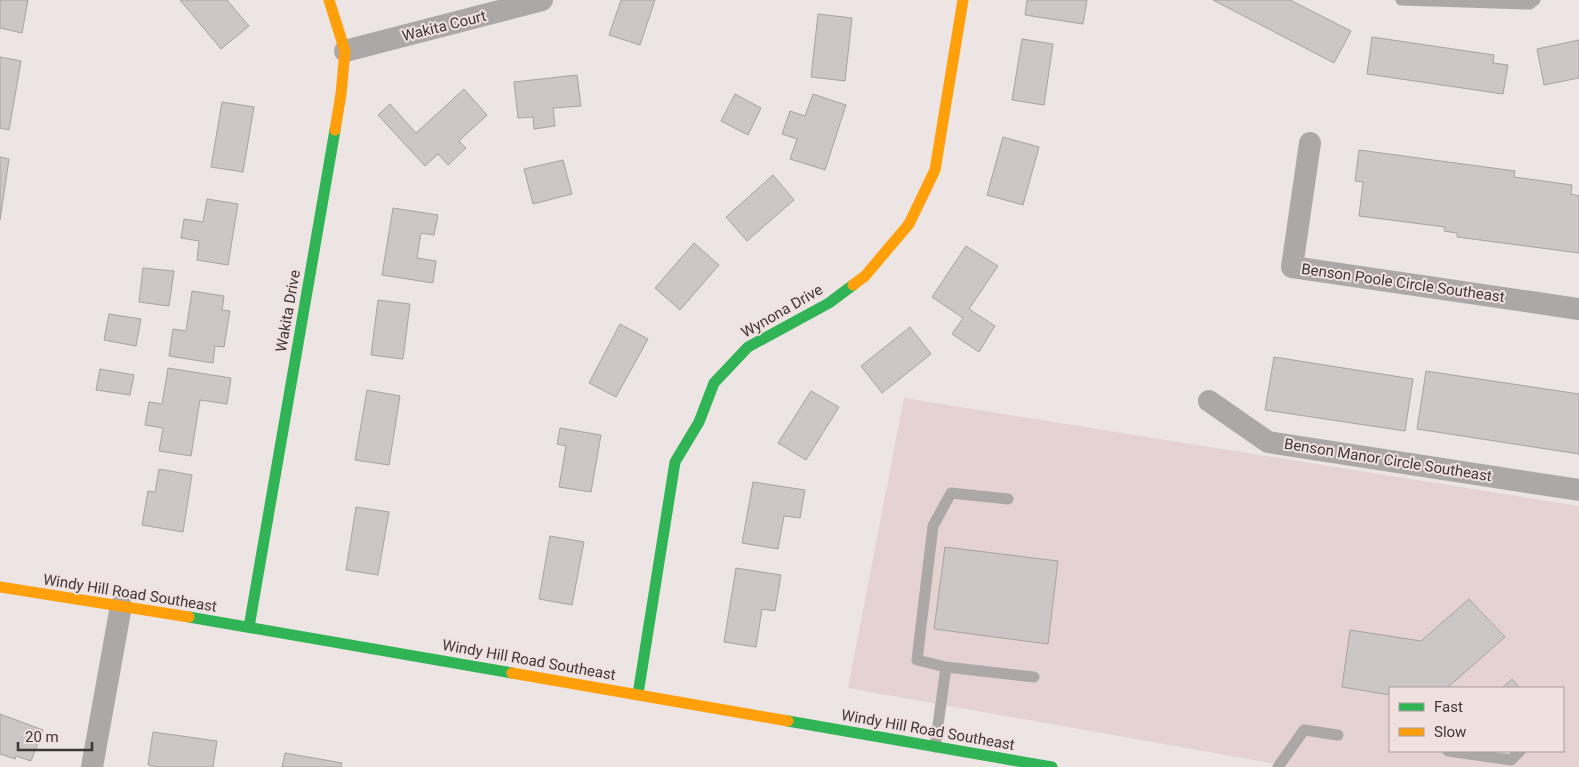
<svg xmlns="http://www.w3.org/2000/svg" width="1579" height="767" viewBox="0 0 1579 767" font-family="Roboto,sans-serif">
	<rect width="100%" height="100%" fill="#ede4e4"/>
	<path fill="#e5d3d3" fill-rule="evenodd" d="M904 398 1579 506V767H1293L848 688ZM1390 688H1563V751H1390Z"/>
	<path fill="#cdc6c6" stroke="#a8a2a2" d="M0 0H28L22 33 0 28Z
		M180 0H227L249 26 221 49Z
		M621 0H655L640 45 609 35Z
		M1027 0H1087L1083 24 1025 15Z
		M1213 0H1290L1351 31 1334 63Z
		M818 14 852 18 845 81 811 77Z
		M1372 37 1494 55 1493 63 1508 65 1503 94 1367 74Z
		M1022 39 1053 44 1044 105 1012 100Z
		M1579 40V78L1544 85 1537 49Z
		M0 57 21 61 9 130 0 128Z
		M577 75 581 106 553 108 555 126 534 129 533 117 518 118 514 82Z
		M464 89 487 115 459 141 466 148 448 165 438 154 425 166 378 115 390 104 416 133Z
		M735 94 761 108 748 135 721 121Z
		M813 94 846 105 825 170 790 159 797 139 782 134 790 111 805 116Z
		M222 102 254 107 243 172 211 167Z
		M1003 137 1039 147 1023 205 987 195Z
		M1359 150 1515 171 1514 177 1572 185 1571 194 1579 196V253L1457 237V233L1444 231 1445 227 1359 216 1363 182 1355 181Z
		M0 157 9 159 0 220Z
		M563 160 572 194 533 204 524 169Z
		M773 175 794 200 747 241 726 217Z
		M207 199 238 204 228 265 197 260 199 241 181 238 184 219 203 222Z
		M393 208 438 215 434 235 421 233 417 258 436 261 433 283 382 275Z
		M694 243 719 265 680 310 655 288Z
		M966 246 998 266 969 309 995 326 979 352 952 334 963 318 932 297Z
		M143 268 174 271 169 306 139 302Z
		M192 291 224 296 222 310 230 311 224 347 215 346 213 363 169 356 173 329 186 331Z
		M378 300 410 304 403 359 371 355Z
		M109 314 141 319 136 346 104 340Z
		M620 324 648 339 616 397 589 383Z
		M910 327 931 354 882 393 861 366Z
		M1274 357 1413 379 1405 431 1265 410Z
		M168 368 231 378 227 404 200 400 191 456 159 451 163 428 145 425 149 402 162 404Z
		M100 369 134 375 130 395 96 390Z
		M1426 371 1579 394V454L1417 429Z
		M367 390 400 396 389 465 355 460Z
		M811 391 839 407 806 460 778 443Z
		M560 428 601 435 591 492 559 487 566 446 557 444Z
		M159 469 192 475 183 532 142 525 148 491 155 492Z
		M753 482 805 490 800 518 784 516 778 549 742 543Z
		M356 507 389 512 378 575 346 570Z
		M550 536 584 542 572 605 539 599Z
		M945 547 1058 561 1048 644 934 629Z
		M736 568 781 575 775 611 762 609 756 647 724 642Z
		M1469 599 1505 637 1447 688H1390V695L1342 687 1350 630 1421 641Z
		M1512 679 1520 688H1502Z
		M0 714 43 730 31 761 16 756 15 759 0 754Z
		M153 732 217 741 213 767H159L148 765Z
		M285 753 342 763 341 767H282Z"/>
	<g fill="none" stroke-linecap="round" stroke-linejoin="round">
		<path stroke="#ada8a8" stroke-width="11" d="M1401 0 1530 4 1535 0
			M946 667 1034 677
			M935 747 946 667 917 660 933 526 951 493 1008 499
			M1448 751 1511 760 1520 751
			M1278 767 1304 730 1338 735"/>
		<path stroke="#ada8a8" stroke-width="22" d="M345 51 542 0
			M1310 143 1292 267 1579 309
			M1209 401 1268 442 1579 490
			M92 767 121 606"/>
		<path stroke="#30b455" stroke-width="11" d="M189 617 512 673
			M249 627 335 130
			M638 694 675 462 699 422 714 383 748 347 829 303 853 285
			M788 721 1052 767"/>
		<path stroke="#ff9f0a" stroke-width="11" d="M329 0 345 51 341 94 335 130
			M853 285 865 276 909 224 935 170 963 0
			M0 587 189 617
			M512 673 788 721"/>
	</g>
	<g text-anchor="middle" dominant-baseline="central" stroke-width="4" stroke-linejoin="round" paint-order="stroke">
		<g font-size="15" fill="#3d3737" stroke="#f1e0e0">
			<text transform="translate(444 26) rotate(-14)">Wakita Court</text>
			<text transform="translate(1403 283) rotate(8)">Benson Poole Circle Southeast</text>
			<text transform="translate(288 311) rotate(-80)">Wakita Drive</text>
			<text transform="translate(782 311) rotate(-30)">Wynona Drive</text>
			<text transform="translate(1388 460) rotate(9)">Benson Manor Circle Southeast</text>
			<text transform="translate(130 593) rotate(9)">Windy Hill Road Southeast</text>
			<text transform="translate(529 660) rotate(10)">Windy Hill Road Southeast</text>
			<text transform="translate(928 730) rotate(10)">Windy Hill Road Southeast</text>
		</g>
	</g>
	<rect x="1389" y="687" width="175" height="65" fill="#f1e0e0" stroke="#a99c9c"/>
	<rect x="1399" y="703" width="25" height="8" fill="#30b455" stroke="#a99c9c"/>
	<text x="1434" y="712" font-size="15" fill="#3d3737">Fast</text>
	<rect x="1399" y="728" width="25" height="8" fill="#ff9f0a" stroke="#a99c9c"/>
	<text x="1434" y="737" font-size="15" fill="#3d3737">Slow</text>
	<path d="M18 742v8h74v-8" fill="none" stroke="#3d3737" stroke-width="2.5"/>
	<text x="25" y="742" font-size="15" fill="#3d3737" stroke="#f1e0e0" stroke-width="4" paint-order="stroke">20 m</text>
</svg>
